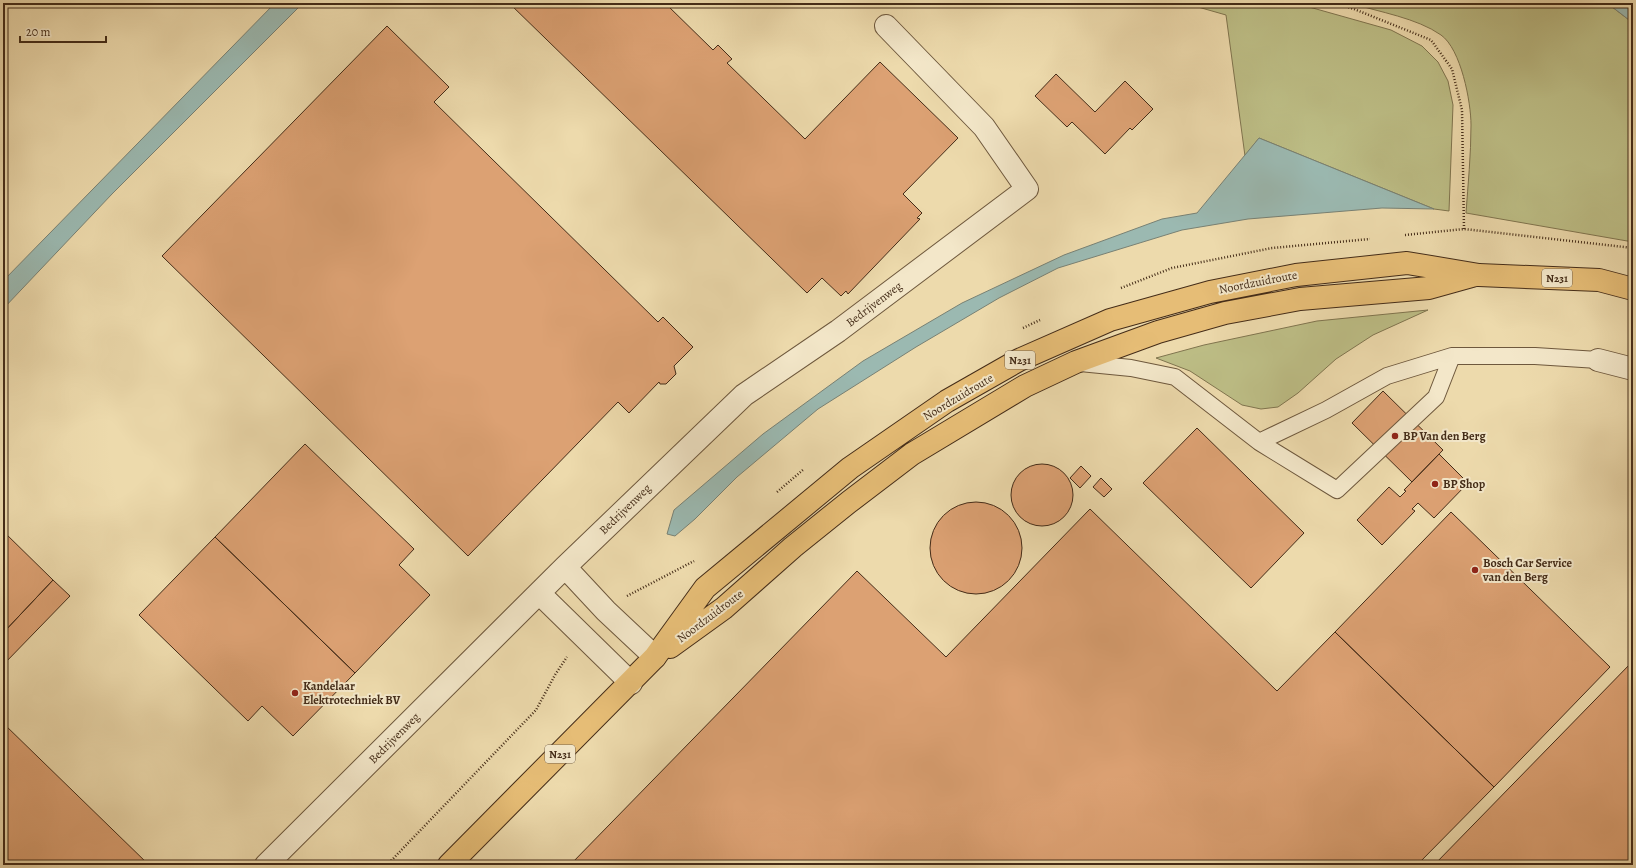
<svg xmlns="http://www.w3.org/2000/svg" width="1636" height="868" viewBox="0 0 1636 868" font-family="Alegreya,serif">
	<rect width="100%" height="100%" fill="#eddaac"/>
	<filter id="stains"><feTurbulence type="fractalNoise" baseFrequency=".005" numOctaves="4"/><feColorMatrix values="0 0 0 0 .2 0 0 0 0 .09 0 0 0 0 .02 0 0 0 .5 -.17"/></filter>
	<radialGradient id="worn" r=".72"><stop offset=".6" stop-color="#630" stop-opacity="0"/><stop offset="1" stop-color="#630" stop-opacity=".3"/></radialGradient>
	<path fill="#bdbe86" stroke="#80754f" d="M1184 3H1295L1391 30 1422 46 1438 62 1448 81 1453 105 1449 211 1434 209 1259 138 1245 156 1226 15Z
		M1350 3H1607L1633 23V242L1466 213C1468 184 1471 155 1471 125 1471 102 1461 49 1441 35 1417 18 1379 12 1350 3Z
		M1428 310 1373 335 1336 359 1298 393 1278 407 1261 409 1242 405 1190 371 1156 358 1204 345 1317 321Z"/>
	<path fill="#9bb9b1" stroke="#788174" d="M275 3H303L112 194 3 309V281Z
		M1607 3H1633V23Z
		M1259 138 1434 209 1382 208 1248 219 1182 230 1058 268 999 298 916 347 818 409 737 477 695 519 675 536 667 534 674 510 763 434 863 361 962 303 1064 255 1162 219 1197 213Z"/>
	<path fill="#dca173" stroke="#442c18" d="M509 3H665L713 50 718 45 732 59 727 63 805 139 880 62 958 138 903 194 922 213 917 218 920 219 848 294 846 291 841 296 822 278 807 293Z
		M387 26 449 87 434 102 658 322 663 317 693 347 674 366 676 374 666 384H660L659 382 629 413 618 402 468 556 162 256Z
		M1056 74 1095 112 1125 81 1153 109 1132 130 1130 128 1105 154 1072 122 1067 127 1035 96Z
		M1383 391 1443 450 1412 482 1352 423Z
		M1197 428 1304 533 1251 588 1143 483Z
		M305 444 414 549 399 565 430 595 355 673 215 537Z
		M1439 454 1468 483 1434 518 1418 503 1412 509 1415 511 1382 545 1357 520 1389 487 1400 497 1406 491 1404 490Z
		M1011 495a31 31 0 1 1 62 0a31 31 0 1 1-62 0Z
		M1081 466 1091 476 1080 488 1070 478Z
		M1101 478 1112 489 1104 497 1093 487Z
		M930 548a46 46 0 1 1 92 0a46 46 0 1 1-92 0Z
		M1090 509 1277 691 1335 632 1494 787 1417 865H570L857 571 946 657Z
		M1451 512 1610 667 1494 787 1335 632Z
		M3 531 53 580 3 633Z
		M215 537 355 673 293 736 262 706 248 721 139 615Z
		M53 580 70 596 3 665V633Z
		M1633 661V865H1434Z
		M3 723 149 865H3Z"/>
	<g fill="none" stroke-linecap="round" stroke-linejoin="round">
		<g stroke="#6e583d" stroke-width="18">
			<path id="lane" d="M1080 363 1131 368 1175 377 1259 442 1326 410 1387 376 1452 356H1535L1598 360
				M1259 442 1337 490 1436 397 1452 356"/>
		</g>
		<g stroke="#6e583d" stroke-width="24">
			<path id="street" d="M1598 360 1633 369
				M565 567 606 611 655 657
				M539 593 631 683
				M266 865 565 567 744 395 838 331 1027 189 984 127 886 26"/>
		</g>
		<g stroke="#442c18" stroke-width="24">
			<path id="primary" d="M670 647 724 608 793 547 849 502 912 454 1025 386 1076 362 1158 332 1225 313 1300 299 1429 288 1472 276
				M449 865 655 657 705 588 850 468 947 401 1019 360 1110 320 1210 292 1296 275 1407 263 1479 275 1599 280 1633 289"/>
		</g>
		<path stroke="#442c18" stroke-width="2.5" stroke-dasharray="1 2" stroke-linecap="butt" d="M1334 3 1354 9 1431 40 1452 69 1462 110 1464 229
			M1405 235 1464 229 1633 248
			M1121 288 1172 268 1272 248 1370 239
			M1023 328 1040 320
			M777 492 804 469
			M627 596 694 561
			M387 865 536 710 555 675 567 657"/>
		<use href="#lane" stroke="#f3e7c9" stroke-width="16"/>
		<use href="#street" stroke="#f3e7c9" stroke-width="22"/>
		<use href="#primary" stroke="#e6bd76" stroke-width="22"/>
	</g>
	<g fill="#8f2418" stroke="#f3e7c9" stroke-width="1.5">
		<circle cx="1395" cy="436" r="4"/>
		<circle cx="1435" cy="484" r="4"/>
		<circle cx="1475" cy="570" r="4"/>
		<circle cx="295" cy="693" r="4"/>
	</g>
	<g text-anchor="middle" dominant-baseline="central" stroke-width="4" stroke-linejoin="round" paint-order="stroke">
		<g fill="#f3e7c9" stroke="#78644d" stroke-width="1">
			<rect x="1542" y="269" width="30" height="18" rx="3"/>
			<rect x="1005" y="351" width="30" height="18" rx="3"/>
			<rect x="545" y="745" width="30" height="18" rx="3"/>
		</g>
		<g font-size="11" font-weight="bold" fill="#442c18">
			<text x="1557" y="278">N231</text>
			<text x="1020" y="360">N231</text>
			<text x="560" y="754">N231</text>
		</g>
		<g font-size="12" fill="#442c18" stroke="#f3e7c9">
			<text transform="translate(1258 282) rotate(-11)">Noordzuidroute</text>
			<text transform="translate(874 304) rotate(-37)">Bedrijvenweg</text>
			<text transform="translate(958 397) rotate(-31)">Noordzuidroute</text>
			<text transform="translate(625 509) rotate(-44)">Bedrijvenweg</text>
			<text transform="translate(710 616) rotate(-37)">Noordzuidroute</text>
			<text transform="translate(394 738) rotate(-45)">Bedrijvenweg</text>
		</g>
		<g font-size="12" font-weight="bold" fill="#442c18" stroke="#f3e7c9" text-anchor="start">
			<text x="1403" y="436">BP Van den Berg</text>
			<text x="1443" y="484">BP Shop</text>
			<text x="1483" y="563">Bosch Car Service<tspan x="1483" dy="14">van den Berg</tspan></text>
			<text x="303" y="686">Kandelaar<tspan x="303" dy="14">Elektrotechniek BV</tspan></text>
		</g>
	</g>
	<rect width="1636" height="868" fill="none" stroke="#eddaac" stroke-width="16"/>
	<rect x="4" y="4" width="1628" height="860" fill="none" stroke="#442c18" stroke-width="2"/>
	<rect x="8" y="8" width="1620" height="852" fill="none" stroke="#442c18"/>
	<path d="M20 36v6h86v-6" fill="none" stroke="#442c18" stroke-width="2"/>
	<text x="26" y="36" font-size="12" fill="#442c18" stroke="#f3e7c9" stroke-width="3" paint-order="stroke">20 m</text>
	<rect width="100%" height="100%" filter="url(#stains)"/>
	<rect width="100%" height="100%" fill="url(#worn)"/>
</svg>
